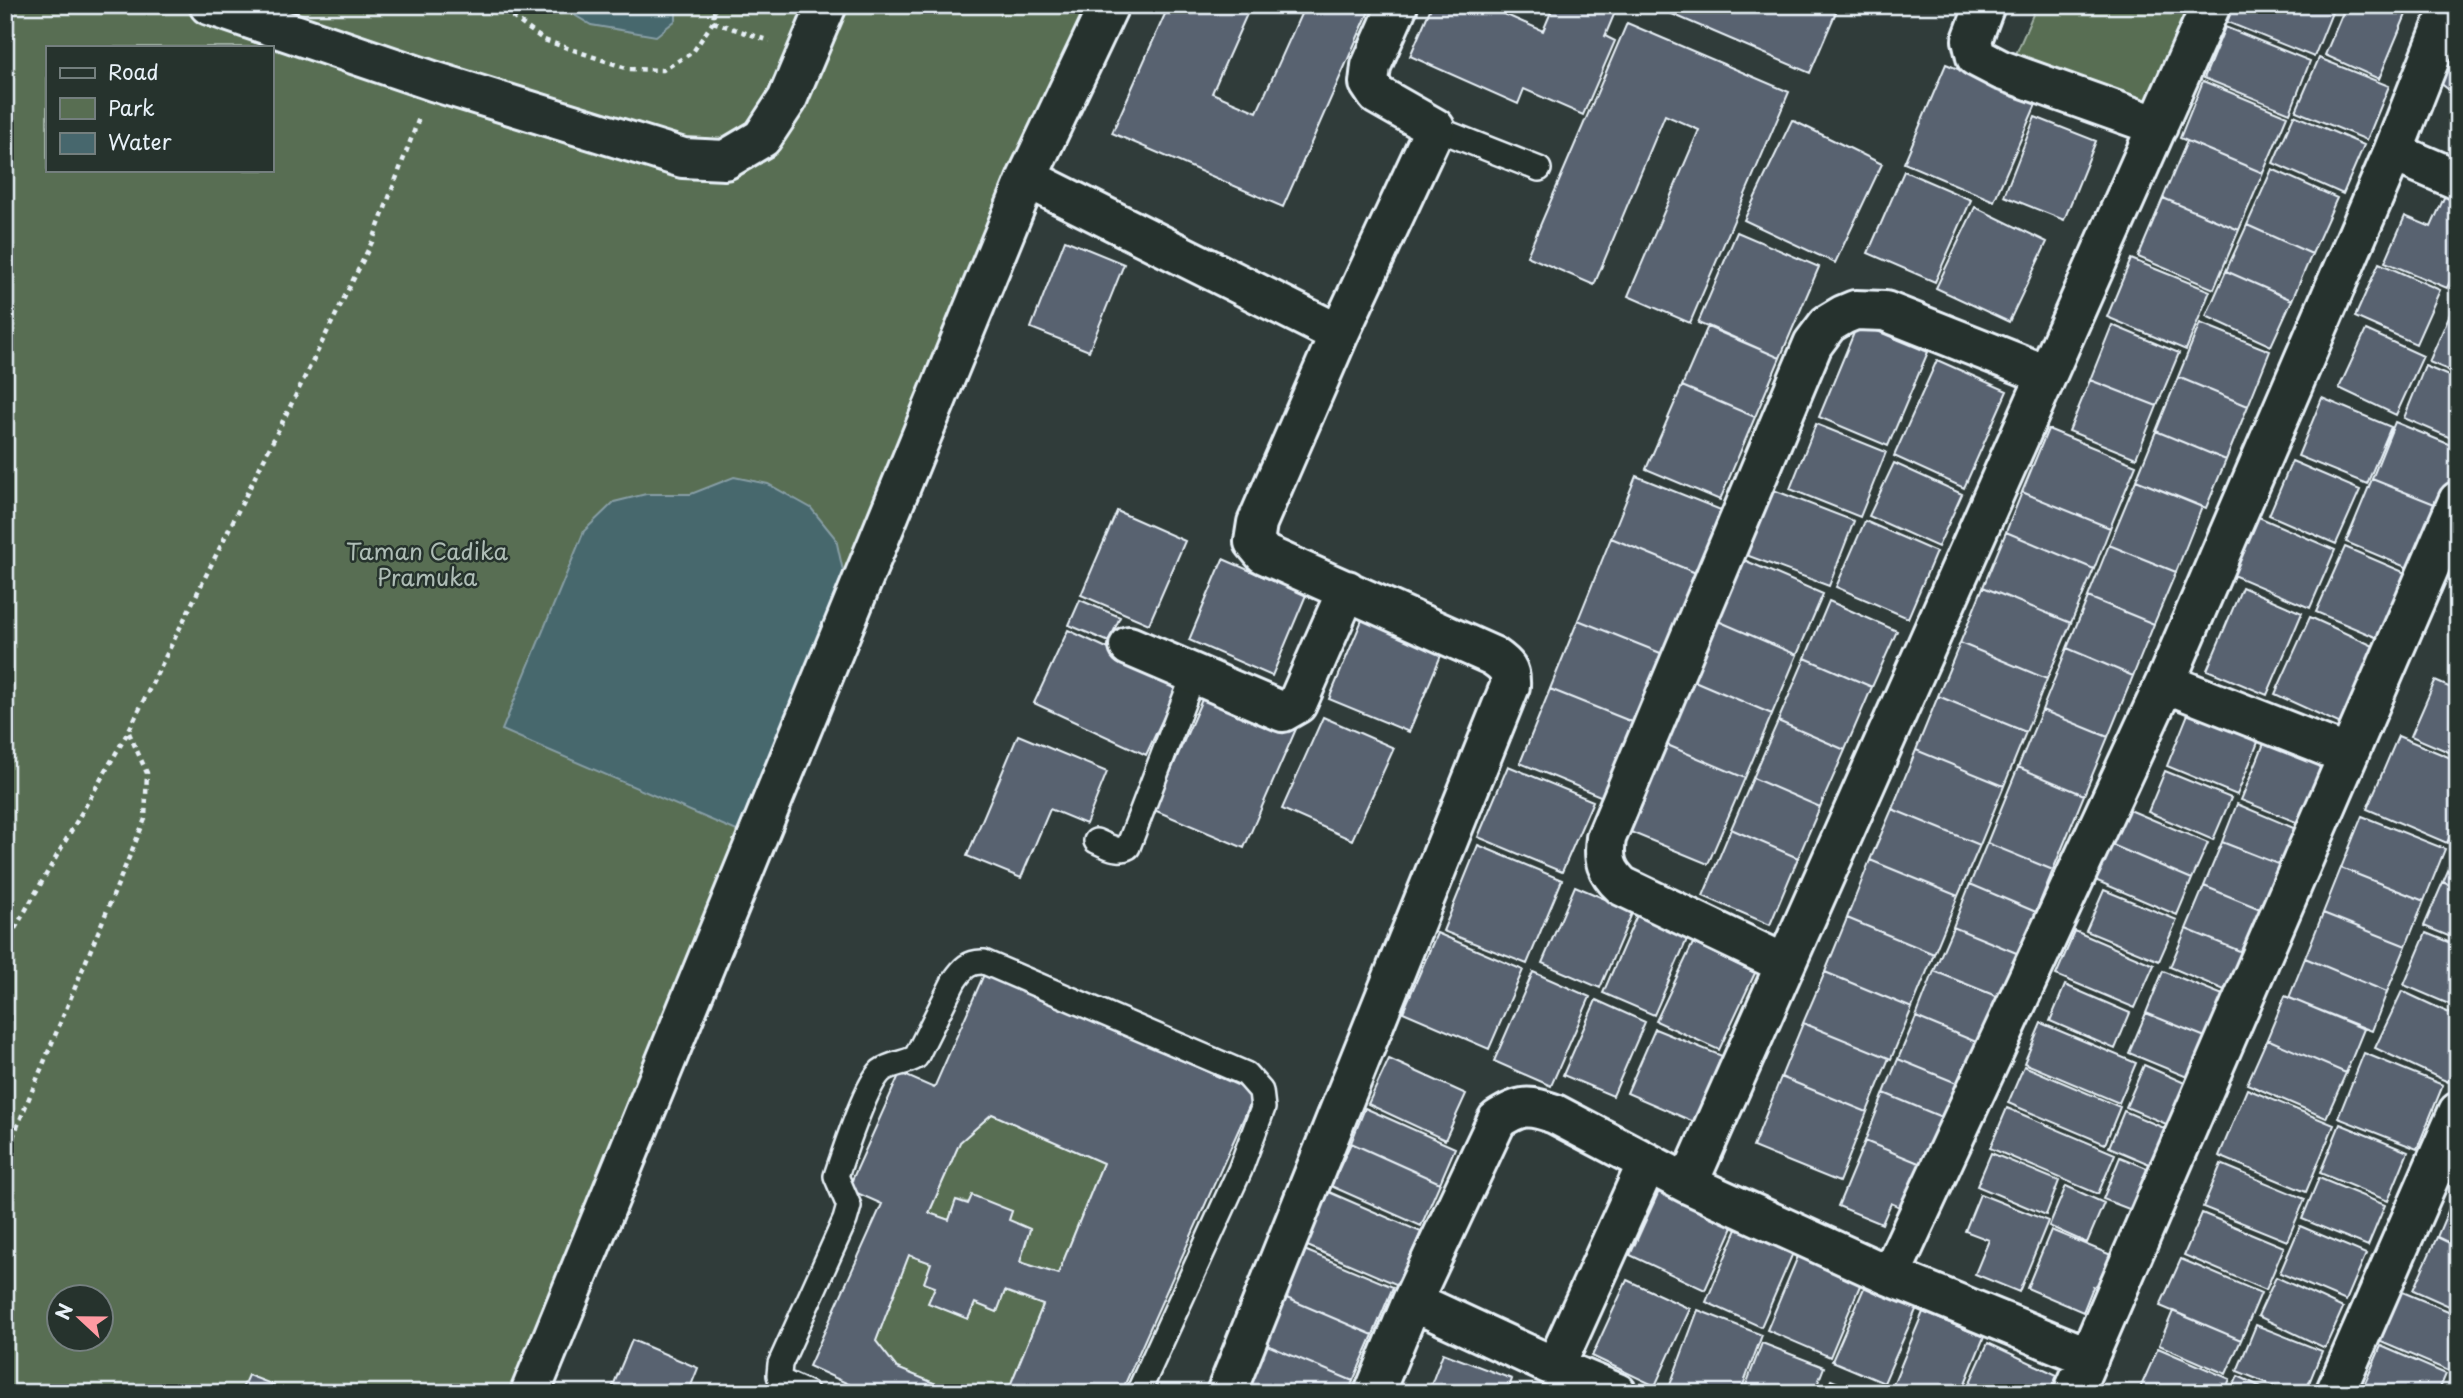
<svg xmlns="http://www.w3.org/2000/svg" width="2463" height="1398" viewBox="0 0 2463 1398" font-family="'Playpen Sans',sans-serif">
	<rect width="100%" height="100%" fill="#303c3a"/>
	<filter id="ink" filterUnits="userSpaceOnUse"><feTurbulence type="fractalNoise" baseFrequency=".0143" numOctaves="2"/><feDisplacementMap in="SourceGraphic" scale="14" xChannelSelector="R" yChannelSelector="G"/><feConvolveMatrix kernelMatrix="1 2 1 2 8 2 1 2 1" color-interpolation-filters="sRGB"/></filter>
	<g filter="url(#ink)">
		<path fill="#586e52" stroke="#a0b0a5" stroke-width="2" fill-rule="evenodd" d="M5 5H1122L534 1393H5ZM47 47H271V170H47ZM60 1296H102V1338H60Z
			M2037 5H2202L2154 114 2016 54Z
			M992 1114 1103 1163 1058 1274 1020 1262 1030 1229 1009 1220 1012 1211 956 1200 949 1220 929 1213 960 1142Z
			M909 1255 931 1263 924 1283 935 1287 929 1303 968 1319 975 1303 997 1312 1005 1291 1043 1305 1007 1393H958L897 1368 876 1341Z"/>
		<path fill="#47676d" stroke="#879ea5" stroke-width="2" d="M558 5H676V20L656 36 591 25Z
			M734 477 768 484 811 508 836 539 845 580 739 832 502 730 584 531 614 502 646 494H691Z"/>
		<path fill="#596270" stroke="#e8f1f8" stroke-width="2" fill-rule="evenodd" d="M1169 5H1251L1212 93 1257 112 1305 5H1361L1370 9 1283 207 1112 133Z
			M1432 5H1506L1502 13 1543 31 1554 5H1618L1605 36 1615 41 1583 115 1524 89 1518 104 1410 56Z
			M1651 5H1839L1810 73Z
			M2234 5H2335L2314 57 2227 22Z
			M2346 5H2410L2379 79 2325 55Z
			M1627 23 1789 92 1690 323 1628 296 1699 130 1665 115 1594 285 1527 256Z
			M2225 27 2310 61 2290 113 2204 78Z
			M2458 48V97L2434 78Z
			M2319 58 2389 86 2367 140 2296 111Z
			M1946 64 2037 102 1994 201 1904 163Z
			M2203 81 2287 116 2263 173 2180 138Z
			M2294 115 2364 145 2343 194 2273 163Z
			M2035 117 2096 141 2064 220 2004 196Z
			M1792 120 1882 164 1835 263 1744 220Z
			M2187 141 2263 173 2239 230 2163 198Z
			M2272 169 2337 198 2312 254 2247 225Z
			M1904 171 1971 200 1935 282 1868 253Z
			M2446 193 2458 198V264L2447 288 2385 262 2405 216 2431 227Z
			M2163 198 2239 230 2214 289 2138 257Z
			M1975 207 2047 242 2009 322 1936 288Z
			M2247 225 2312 254 2292 300 2226 271Z
			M1737 232 1819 267 1780 358 1698 323Z
			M1065 240 1124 264 1089 351 1031 328Z
			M2131 259 2210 291 2186 350 2107 317Z
			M2379 263 2440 290 2416 344 2355 317Z
			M2226 271 2292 300 2271 346 2206 316Z
			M2457 298H2458V374L2429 362Z
			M1858 323 1928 352 1888 446 1819 417Z
			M2200 323 2270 351 2248 406 2178 377Z
			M2112 325 2179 353 2157 406 2090 380Z
			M1708 326 1780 358 1755 417 1682 386Z
			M2366 330 2423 356 2396 415 2339 388Z
			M1937 360 2007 391 1964 488 1894 456Z
			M2425 366 2458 380V441L2404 418Z
			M2178 377 2248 406 2226 460 2156 431Z
			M2090 380 2157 406 2136 458 2069 431Z
			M1682 386 1755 417 1720 500 1646 469Z
			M2322 398 2391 427 2367 484 2298 456Z
			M2395 422 2458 448V469L2442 507 2372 479Z
			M1816 424 1886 452 1860 517 1790 489Z
			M2048 429 2136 465 2110 528 2022 492Z
			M2156 431 2226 460 2206 508 2136 480Z
			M2292 461 2360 490 2336 544 2269 515Z
			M1894 463 1962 494 1938 547 1869 516Z
			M1636 476 1721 510 1696 573 1611 538Z
			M2372 479 2442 507 2415 571 2346 542Z
			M2136 480 2202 507 2176 572 2109 545Z
			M1771 489 1854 521 1829 586 1746 555Z
			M2022 492 2110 528 2094 569 2006 532Z
			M1117 511 1185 541 1149 624 1081 595Z
			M2254 515 2335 550 2310 608 2228 573Z
			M1865 521 1936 552 1908 618 1836 587Z
			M2006 532 2094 569 2071 623 1983 587Z
			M1611 538 1696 573 1663 654 1578 620Z
			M2109 545 2176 572 2154 624 2088 597Z
			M2345 547 2408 574 2380 639 2316 612Z
			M1223 559 1306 595 1272 676 1189 640Z
			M1744 560 1823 594 1797 655 1718 621Z
			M1983 587 2071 623 2047 679 1960 643Z
			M2242 587 2302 613 2267 695 2207 670Z
			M2088 597 2154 624 2133 676 2067 648Z
			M1080 600 1120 617 1109 642 1069 625Z
			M1829 601 1897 631 1872 687 1805 658Z
			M1367 608 1447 641 1409 732 1329 699Z
			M2310 617 2380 649 2345 726 2275 694Z
			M1578 620 1663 654 1635 723 1550 689Z
			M1718 621 1797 655 1772 714 1692 680Z
			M1068 630 1180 682 1146 755 1034 703Z
			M1960 643 2047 679 2026 732 1938 696Z
			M2067 648 2133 676 2108 737 2042 710Z
			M1805 658 1872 687 1845 750 1778 721Z
			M1692 680 1772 714 1745 778 1665 744Z
			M2435 681 2458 691V756L2411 736Z
			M1550 689 1635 723 1605 798 1520 763Z
			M1206 690 1296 729 1244 848 1154 810Z
			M1938 696 2026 732 2004 786 1916 750Z
			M2192 704 2262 732 2237 795 2167 766Z
			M2042 710 2108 737 2084 795 2018 767Z
			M1323 717 1394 748 1352 840 1282 809Z
			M1778 721 1845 750 1820 807 1753 778Z
			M2269 731 2334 757 2306 826 2241 800Z
			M1018 735 1107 772 1086 824 1050 809 1021 878 967 856Z
			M2398 736 2458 761V819L2447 843 2367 809Z
			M1665 744 1745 778 1708 864 1628 831Z
			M1916 750 2004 786 1980 845 1892 809Z
			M1508 766 1593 801 1562 872 1478 837Z
			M2018 767 2084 795 2053 870 1987 843Z
			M2165 771 2231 798 2213 840 2148 812Z
			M1753 778 1820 807 1798 858 1731 829Z
			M2237 804 2303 832 2288 868 2222 842Z
			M2125 808 2208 843 2192 879 2110 844Z
			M1892 809 1980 845 1958 896 1870 860Z
			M2362 816 2445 849 2424 901 2341 868Z
			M1731 829 1798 858 1770 925 1703 896Z
			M2222 842 2288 868 2270 913 2204 886Z
			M1987 843 2053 870 2036 912 1970 884Z
			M2110 844 2192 879 2177 915 2095 880Z
			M1478 845 1562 880 1527 964 1443 931Z
			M2458 848V888L2443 882Z
			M1870 860 1958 896 1934 954 1847 918Z
			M2341 868 2424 901 2406 946 2323 913Z
			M2443 882 2458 888V940L2424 926Z
			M1970 884 2036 912 2019 954 1953 927Z
			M1575 886 1633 911 1600 988 1542 963Z
			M2204 886 2270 913 2252 956 2186 929Z
			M2104 890 2177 920 2159 961 2086 931Z
			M2323 913 2406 946 2387 992 2305 958Z
			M1637 915 1688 937 1654 1015 1603 993Z
			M1847 918 1934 954 1912 1008 1825 972Z
			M1953 927 2019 954 2001 998 1934 971Z
			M2186 929 2252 956 2236 995 2170 967Z
			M2075 931 2154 965 2135 1008 2056 975Z
			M1437 933 1523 970 1489 1049 1403 1012Z
			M2426 933 2458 946V1008L2404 985Z
			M1693 943 1755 973 1719 1050 1656 1021Z
			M2305 958 2387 992 2372 1031 2289 998Z
			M1934 971 2001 998 1981 1044 1916 1017Z
			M2163 971 2238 1001 2220 1043 2146 1013Z
			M985 972 1255 1093 1121 1393H1007L1043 1305 1005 1291 997 1312 975 1303 968 1319 928 1303 935 1287 924 1283 931 1263 909 1255 876 1341 897 1368 958 1393H868L809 1366 882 1204 848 1189 900 1073 934 1088ZM992 1114 1103 1163 1058 1274 1020 1262 1030 1229 1009 1220 1012 1211 972 1195 968 1204 956 1200 949 1220 929 1213 960 1142Z
			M1533 972 1590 997 1551 1086 1494 1061Z
			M1825 972 1912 1008 1891 1059 1803 1023Z
			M2065 985 2130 1013 2115 1049 2050 1021Z
			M2402 991 2458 1017V1061L2448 1082 2375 1048Z
			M2285 996 2364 1029 2346 1073 2267 1039Z
			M1596 1000 1645 1022 1613 1096 1563 1075Z
			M2146 1013 2220 1043 2204 1084 2129 1053Z
			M1916 1017 1981 1044 1964 1086 1898 1059Z
			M1803 1023 1889 1058 1867 1112 1781 1077Z
			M2041 1023 2136 1063 2119 1103 2024 1063Z
			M1655 1029 1722 1056 1694 1122 1627 1093Z
			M2267 1039 2346 1073 2326 1118 2247 1084Z
			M2364 1053 2443 1085 2417 1149 2338 1118Z
			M1389 1059 1466 1094 1445 1140 1368 1104Z
			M1898 1059 1964 1086 1951 1121 1884 1093Z
			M2144 1065 2196 1088 2178 1129 2126 1107Z
			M2024 1066 2120 1107 2105 1144 2008 1103Z
			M1781 1077 1867 1112 1839 1182 1753 1147Z
			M2247 1089 2334 1125 2306 1192 2219 1156Z
			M1884 1093 1951 1121 1931 1168 1865 1141Z
			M1365 1108 1455 1148 1440 1183 1351 1143Z
			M2007 1108 2115 1154 2098 1194 1990 1148Z
			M2124 1111 2176 1133 2161 1169 2109 1147Z
			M2340 1124 2408 1152 2388 1201 2320 1173Z
			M1865 1141 1931 1168 1913 1213 1891 1203 1882 1224 1838 1206Z
			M1351 1143 1440 1183 1421 1226 1331 1186Z
			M1991 1153 2059 1181 2046 1215 1977 1186Z
			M2120 1157 2164 1175 2147 1216 2103 1199Z
			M2221 1164 2305 1199 2287 1241 2203 1207Z
			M2458 1165V1189L2449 1185Z
			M2319 1178 2385 1205 2368 1246 2302 1219Z
			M2066 1186 2104 1203 2087 1243 2049 1226Z
			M1659 1191 1734 1225 1705 1290 1630 1255Z
			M1329 1192 1421 1232 1398 1285 1305 1245Z
			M2456 1192 2458 1193V1247L2437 1237Z
			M1980 1194 2048 1221 2019 1292 1975 1274 1989 1240 1965 1231Z
			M2202 1213 2284 1247 2266 1290 2184 1255Z
			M2300 1226 2366 1254 2346 1301 2280 1273Z
			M1737 1229 1793 1253 1761 1327 1706 1302Z
			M2051 1230 2128 1262 2114 1295 2093 1287 2083 1312 2027 1288Z
			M2437 1237 2458 1247V1310L2413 1290Z
			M1302 1249 1393 1287 1373 1335 1282 1296Z
			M1801 1249 1864 1276 1830 1357 1767 1330Z
			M2181 1259 2261 1293 2241 1340 2160 1306Z
			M2276 1277 2343 1308 2325 1348 2258 1316Z
			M1627 1280 1690 1309 1655 1386 1592 1356Z
			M1867 1281 1919 1303 1884 1383 1832 1361Z
			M2388 1286 2458 1315V1355L2451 1372 2367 1336Z
			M1282 1296 1373 1335 1353 1381 1262 1343Z
			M1698 1310 1762 1335 1740 1393H1667Z
			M2173 1311 2241 1340 2226 1374 2159 1345Z
			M1923 1312 1984 1337 1961 1393H1906L1892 1387Z
			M2256 1325 2322 1351 2305 1393H2292L2237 1371Z
			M632 1340 698 1368 688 1393H610Z
			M1262 1343 1353 1381 1348 1393H1245Z
			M1762 1343 1824 1367 1814 1393H1743Z
			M1988 1343 2057 1375 2050 1393H1965Z
			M2381 1346 2446 1374 2438 1393H2367L2362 1390Z
			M2158 1348 2230 1379 2224 1393H2138Z
			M1443 1353 1512 1379 1507 1393H1428Z
			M248 1375 274 1385 271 1393H240Z
			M2238 1376 2274 1393H2230Z
			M1831 1380 1862 1393H1825Z"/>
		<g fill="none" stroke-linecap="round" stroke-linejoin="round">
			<g stroke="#e8f1f8" stroke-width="28">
				<path id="service" d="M1435 128 1539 169
					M1096 841C1106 845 1117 853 1128 847L1194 674
					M807 1393 781 1381 779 1375 780 1364 845 1220 849 1206 836 1176C844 1153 865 1086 881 1071 891 1063 905 1064 916 1057L954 981C963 968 969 961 984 962L1246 1074 1261 1091 1263 1108 1240 1170 1138 1393"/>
			</g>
			<g stroke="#e8f1f8" stroke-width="44">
				<path id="minor" d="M209 5 433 81 683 158 725 160 762 138 787 100 827 5
					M1985 5 1972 40 1976 57 2001 70 2158 126
					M2393 152 2458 180
					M1027 178 1339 334
					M1129 646 1283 712 1297 704 1347 590
					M2165 683 2348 755
					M1785 964 1622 886C1606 871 1603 860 1606 838L1813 344 1828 324 1843 315 1855 310 1885 311 2047 375
					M1688 1184 2211 5
					M1890 1276 2165 683 2393 152 2451 5
					M1412 1301 1555 1367 1617 1393
					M1555 1367 1647 1163
					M530 1393 1027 178 1109 5
					M1226 1393 1510 686C1511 669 1506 665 1493 656L1264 554 1254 542 1257 523 1339 334 1435 128 1377 95 1369 83 1371 66 1398 5
					M1374 1393 1412 1301 1497 1120C1521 1104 1529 1105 1555 1114L1688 1184 1890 1276 2089 1357
					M2073 1393 2458 501
					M2335 1393 2458 1112"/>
			</g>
			<path stroke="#e8f1f8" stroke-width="4.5" stroke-dasharray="5 5" stroke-linecap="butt" d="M496 5 544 40 629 69 663 70 693 52 713 22 715 5
				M713 22 770 41
				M5 946 128 732 373 240 419 118
				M5 1156 145 819 147 773 129 733"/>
			<use href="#service" stroke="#26332d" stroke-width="23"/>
			<use href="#minor" stroke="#26332d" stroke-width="38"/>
		</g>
	</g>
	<g text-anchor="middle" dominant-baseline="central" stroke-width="5" stroke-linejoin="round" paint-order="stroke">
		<g font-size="23" fill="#aebdb6" stroke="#26332d">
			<text x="427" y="550">Taman Cadika<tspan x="427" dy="26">Pramuka</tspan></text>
		</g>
	</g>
	<rect width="2463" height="1398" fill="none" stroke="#26332d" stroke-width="28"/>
	<rect x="14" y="14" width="2435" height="1370" fill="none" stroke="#e8f1f8" stroke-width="2.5" filter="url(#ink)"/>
	<rect x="46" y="46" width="228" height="126" fill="#26332d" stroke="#747f7e" stroke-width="2"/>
	<rect x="60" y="68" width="35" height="10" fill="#26332d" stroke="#747f7e" stroke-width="2"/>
	<text x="108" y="80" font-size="21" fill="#e8f1f8">Road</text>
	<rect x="60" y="98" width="35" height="21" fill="#586e52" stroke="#747f7e" stroke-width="2"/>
	<text x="108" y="116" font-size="21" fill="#e8f1f8">Park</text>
	<rect x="60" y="133" width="35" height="21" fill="#47676d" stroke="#747f7e" stroke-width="2"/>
	<text x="108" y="150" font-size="21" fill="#e8f1f8">Water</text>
	<g transform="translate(80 1318) rotate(292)"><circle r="33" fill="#26332d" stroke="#747f7e" stroke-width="2"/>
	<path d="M0-5L12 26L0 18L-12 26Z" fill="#ff9aa2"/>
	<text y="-10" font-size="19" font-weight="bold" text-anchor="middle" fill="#e8f1f8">N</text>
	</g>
</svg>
